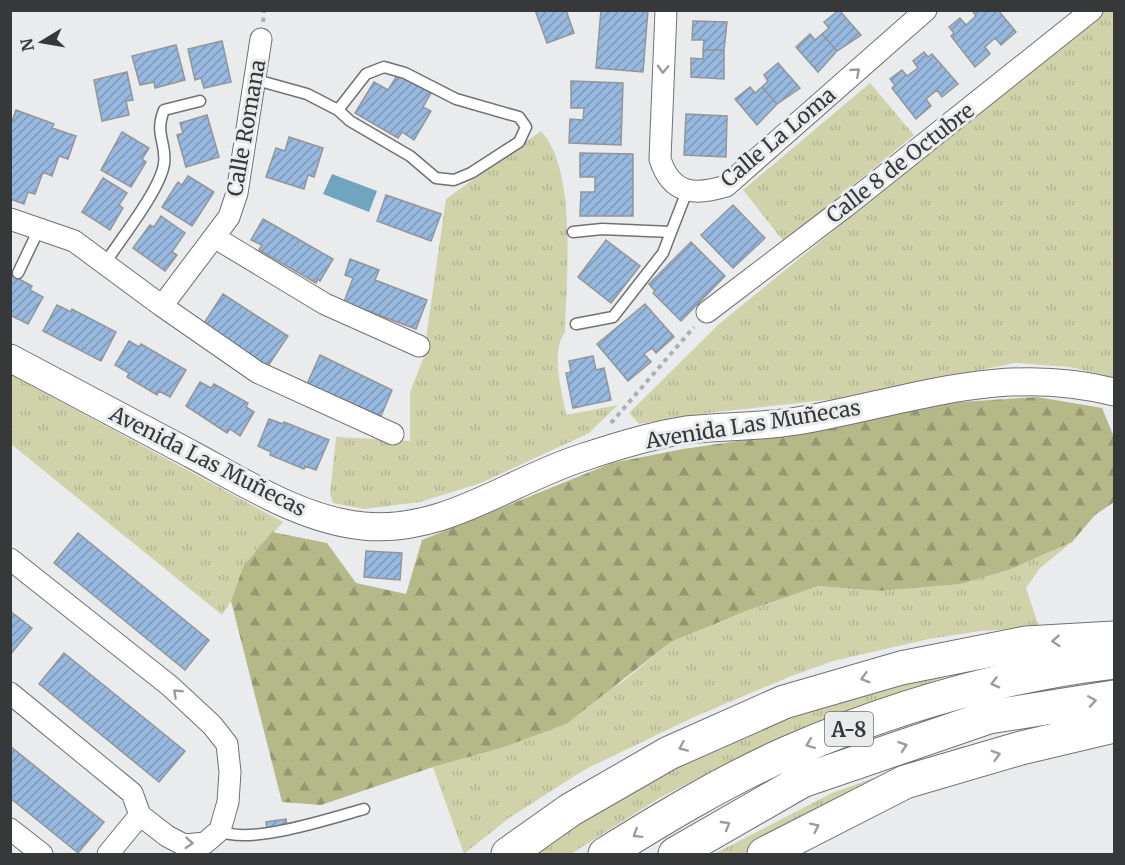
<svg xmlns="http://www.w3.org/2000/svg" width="1125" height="865" viewBox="0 0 1125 865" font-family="Merriweather,serif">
	<defs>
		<pattern id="grass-tufts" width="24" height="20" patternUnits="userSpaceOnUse" patternTransform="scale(1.5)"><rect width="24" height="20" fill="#d0d3aa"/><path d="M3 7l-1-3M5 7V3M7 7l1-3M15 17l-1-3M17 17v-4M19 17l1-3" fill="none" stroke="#b3b693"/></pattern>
		<pattern id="forest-firs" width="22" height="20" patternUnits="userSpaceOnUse" patternTransform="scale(1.5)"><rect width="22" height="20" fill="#b5b988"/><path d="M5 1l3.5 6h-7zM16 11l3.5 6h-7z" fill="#949770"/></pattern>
		<pattern id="building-hatch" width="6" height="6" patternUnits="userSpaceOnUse" patternTransform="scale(1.5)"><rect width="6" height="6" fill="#98b9df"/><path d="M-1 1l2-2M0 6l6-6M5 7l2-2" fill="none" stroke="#7d97b6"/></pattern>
	</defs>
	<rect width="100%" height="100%" fill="#e9ebed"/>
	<path fill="url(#grass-tufts)" d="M1103 11H1114V378L1070 367 1015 363 835 399 708 413 639 424 629 413 719 324Z
		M870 83 914 135 784 242 743 190Z
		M541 131C578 171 566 279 565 332 550 354 562 390 566 415L618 405 589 433 481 483 420 502 364 509 333 503 330 494 336 437 410 441V392L423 359 446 199Z
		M10 374 283 522 243 567 231 601 222 615 11 444Z
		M1072 542 1040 568 1026 588 1039 627 980 631 929 639 833 661 789 677 694 717 584 770 509 818 464 854 433 767 501 748 621 683 671 642 746 611 819 586 878 591 1011 569Z
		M953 674 806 728 750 752 661 797 571 854H525L700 750 857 687Z
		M963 746V756L745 854H714L832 793Z"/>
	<path fill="url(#forest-firs)" d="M1037 397 1102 408 1114 437V502L1095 515 1072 542 1011 569 960 584 878 591 819 586 746 611 671 642 566 724 501 748 433 767 321 805 282 802 231 601 243 567 272 532 327 543 356 583 406 594 422 540 612 463 683 449 806 431 914 405Z"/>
	<path fill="#71a4bd" d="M332 174 377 191 369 212 323 194Z"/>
	<path fill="url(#building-hatch)" stroke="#939597" stroke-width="1.5" d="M535 10H566L574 33 547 43Z
		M601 10H648L643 72 596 68Z
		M839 10 861 35 837 51 822 34 829 28 824 22Z
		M972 10H998L1016 32 1001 45 995 38 985 47 990 54 975 67 951 36 954 33 949 27 960 18 966 25 976 16Z
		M693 21 727 22 724 50H703L704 40H692Z
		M810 34 815 40 822 34 837 51 818 72 796 47Z
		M222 41 231 82 204 88 201 78 195 80 188 49Z
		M176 45 185 80 155 88 154 82 140 85 132 56Z
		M703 50H724V79L691 77V58L703 59Z
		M924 52 928 57 932 54 958 84 942 97 937 90 926 99 931 106 916 119 892 88 895 85 890 79 902 70 907 76 918 68 913 61Z
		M778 63 800 88 777 104 762 87 768 81 764 75Z
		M127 72 133 100 126 101 129 115 102 121 94 80Z
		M398 74 431 93 423 107 431 111 414 140 402 132 398 138 355 113 374 82 388 90Z
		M571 81 623 83 621 145 569 143 570 119 583 120 584 108H571Z
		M750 87 755 93 762 87 777 104 757 125 735 99Z
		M16 110 54 124 52 128 76 136 68 159 59 156 52 176 43 172 35 194 28 192 24 204 10 199V127Z
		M686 114 727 116 726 157 684 155Z
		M207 115 219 157 186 167 177 135 183 133 180 123Z
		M122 132 149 148 142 159 146 162 131 187 101 170Z
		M289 137 323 148 314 177 308 175 304 189 266 177 276 148 285 151Z
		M580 153 633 154V216H580L581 192H595V177H580Z
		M188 176 214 192 192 226 162 207 178 182 182 185Z
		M103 178 127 193 119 205 123 208 110 230 82 212Z
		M386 195 441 214 431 241 377 221Z
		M733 205 765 238 733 268 701 235Z
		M161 216 185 233 172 252 177 255 165 271 133 248 150 225 154 227Z
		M263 219 333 259 320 281 318 279 316 283 259 250 262 245 251 240Z
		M606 240 640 266 611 303 578 277Z
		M691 242 725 276 681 321 653 293 655 291 649 284Z
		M350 259 379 270 375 280 427 300 416 329 344 302 353 278 345 275Z
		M10 274 32 286 30 290 43 297 28 324 10 315Z
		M223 294 288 336 268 366 204 323Z
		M645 304 674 337 656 353 652 348 644 354 651 362 628 381 597 344Z
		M57 305 71 312 72 309 116 332 101 361 43 331Z
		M129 341 139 347 141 344 186 370 170 397 159 391 157 395 127 377 129 373 115 365Z
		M320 355 392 390 381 416 307 384Z
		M593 356 596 370 604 368 611 400 573 408 566 373 571 372 569 361Z
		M200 382 211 388 214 384 248 403 246 407 254 412 240 436 230 429 227 433 186 406Z
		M269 419 283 424 284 422 329 440 316 470 305 466 304 469 270 455 271 452 258 446Z
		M78 533 209 640 185 670 54 563Z
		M366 551 402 553 400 580 364 577Z
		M10 611 32 628 10 655Z
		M64 653 185 751 159 782 39 684Z
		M10 746 104 822 78 853 10 798Z
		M286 819 287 826 267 829 266 822Z"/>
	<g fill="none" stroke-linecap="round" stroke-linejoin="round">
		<g stroke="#707173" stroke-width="13">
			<path id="service" d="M253 79 307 94 338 110 350 121 410 156 436 178 454 180 471 173 519 142 526 127 519 117 456 99 405 73 384 67 366 74 338 110
				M573 232 602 229 671 232
				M105 263C121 239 160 190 164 164 167 142 154 135 164 110L200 101
				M18 273 39 229
				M576 324 613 317 663 253 687 191
				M220 830C245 847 335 817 364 809"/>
		</g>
		<g stroke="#707173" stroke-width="23">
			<path id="minor" d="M666 10 660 159C671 194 694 196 726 186L926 10
				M10 219 74 241 162 306 229 217 237 193 261 39
				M214 237 325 304 419 346
				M162 306 257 372 393 434
				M707 312 845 207 1092 10
				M10 559 170 686 212 725 227 744 230 772 228 802 220 830 205 843 184 845 167 836 140 815
				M10 693 132 793 140 815 108 854
				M10 829 42 854"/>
		</g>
		<g stroke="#707173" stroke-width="29">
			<path id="tertiary" d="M10 358C71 390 131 422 191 454 245 483 302 520 363 526 445 534 510 480 584 457 617 446 652 435 686 430 723 426 760 427 797 421 908 402 1000 363 1114 392"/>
		</g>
		<g stroke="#707173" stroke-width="35">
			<path id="motorway" d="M508 854 570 810 669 753 784 702 901 668 1026 643 1114 638
				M605 854C663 818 724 781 787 753 891 708 1003 675 1114 662
				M675 854 802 781 989 717 1114 697
				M764 854 905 782 1021 748 1114 726"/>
		</g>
		<path stroke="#aeafb1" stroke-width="4" stroke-dasharray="4.5 4.5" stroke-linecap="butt" d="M263 22 264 10
			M611 423 694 327"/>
		<use href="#service" stroke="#fff" stroke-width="10"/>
		<use href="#minor" stroke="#fff" stroke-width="21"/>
		<use href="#tertiary" stroke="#fff" stroke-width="27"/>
		<use href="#motorway" stroke="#fff" stroke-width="33"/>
	</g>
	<defs><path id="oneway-chevron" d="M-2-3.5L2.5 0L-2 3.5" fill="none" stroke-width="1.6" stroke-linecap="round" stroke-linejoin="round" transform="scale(1.5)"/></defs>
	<g stroke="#9b9c9c">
		<use href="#oneway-chevron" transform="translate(663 69) rotate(92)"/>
		<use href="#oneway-chevron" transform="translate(856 72) rotate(-41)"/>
		<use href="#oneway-chevron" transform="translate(1056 641) rotate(176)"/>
		<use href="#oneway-chevron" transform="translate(865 678) rotate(164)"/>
		<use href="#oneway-chevron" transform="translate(995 683) rotate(166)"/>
		<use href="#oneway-chevron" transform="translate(177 693) rotate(-137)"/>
		<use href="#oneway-chevron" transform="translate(1092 701) rotate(-9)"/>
		<use href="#oneway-chevron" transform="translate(810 744) rotate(159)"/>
		<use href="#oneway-chevron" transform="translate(903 746) rotate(-19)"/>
		<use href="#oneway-chevron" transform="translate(683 747) rotate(156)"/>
		<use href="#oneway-chevron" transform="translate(996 755) rotate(-16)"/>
		<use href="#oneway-chevron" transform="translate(726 825) rotate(-30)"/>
		<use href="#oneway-chevron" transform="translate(815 827) rotate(-26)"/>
		<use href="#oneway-chevron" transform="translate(637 834) rotate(148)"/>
		<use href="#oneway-chevron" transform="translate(189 843) rotate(4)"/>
	</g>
	<g text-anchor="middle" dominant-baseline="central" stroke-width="6" stroke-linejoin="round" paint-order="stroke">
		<rect fill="#e9ebed" stroke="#6c6e6f" stroke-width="1.5" x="825" y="712" width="48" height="34" rx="4.5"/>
		<g font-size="20" font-weight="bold" fill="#373839">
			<text x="849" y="729">A-8</text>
		</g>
		<g font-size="21" fill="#373839" stroke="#e9ebed">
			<text transform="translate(246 128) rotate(-80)">Calle Romana</text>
			<text transform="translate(778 137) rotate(-40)">Calle La Loma</text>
			<text transform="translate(900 163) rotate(-38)">Calle 8 de Octubre</text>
			<text transform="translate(753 424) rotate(-9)">Avenida Las Muñecas</text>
			<text transform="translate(208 461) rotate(27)">Avenida Las Muñecas</text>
		</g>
	</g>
	<rect width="1125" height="865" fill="none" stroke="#373839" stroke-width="24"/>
	<g transform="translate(42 42) rotate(259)" stroke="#e9ebed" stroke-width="4.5" paint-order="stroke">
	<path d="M0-4.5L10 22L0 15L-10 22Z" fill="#373839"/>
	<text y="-9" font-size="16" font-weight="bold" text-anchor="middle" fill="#373839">N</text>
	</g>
</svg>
